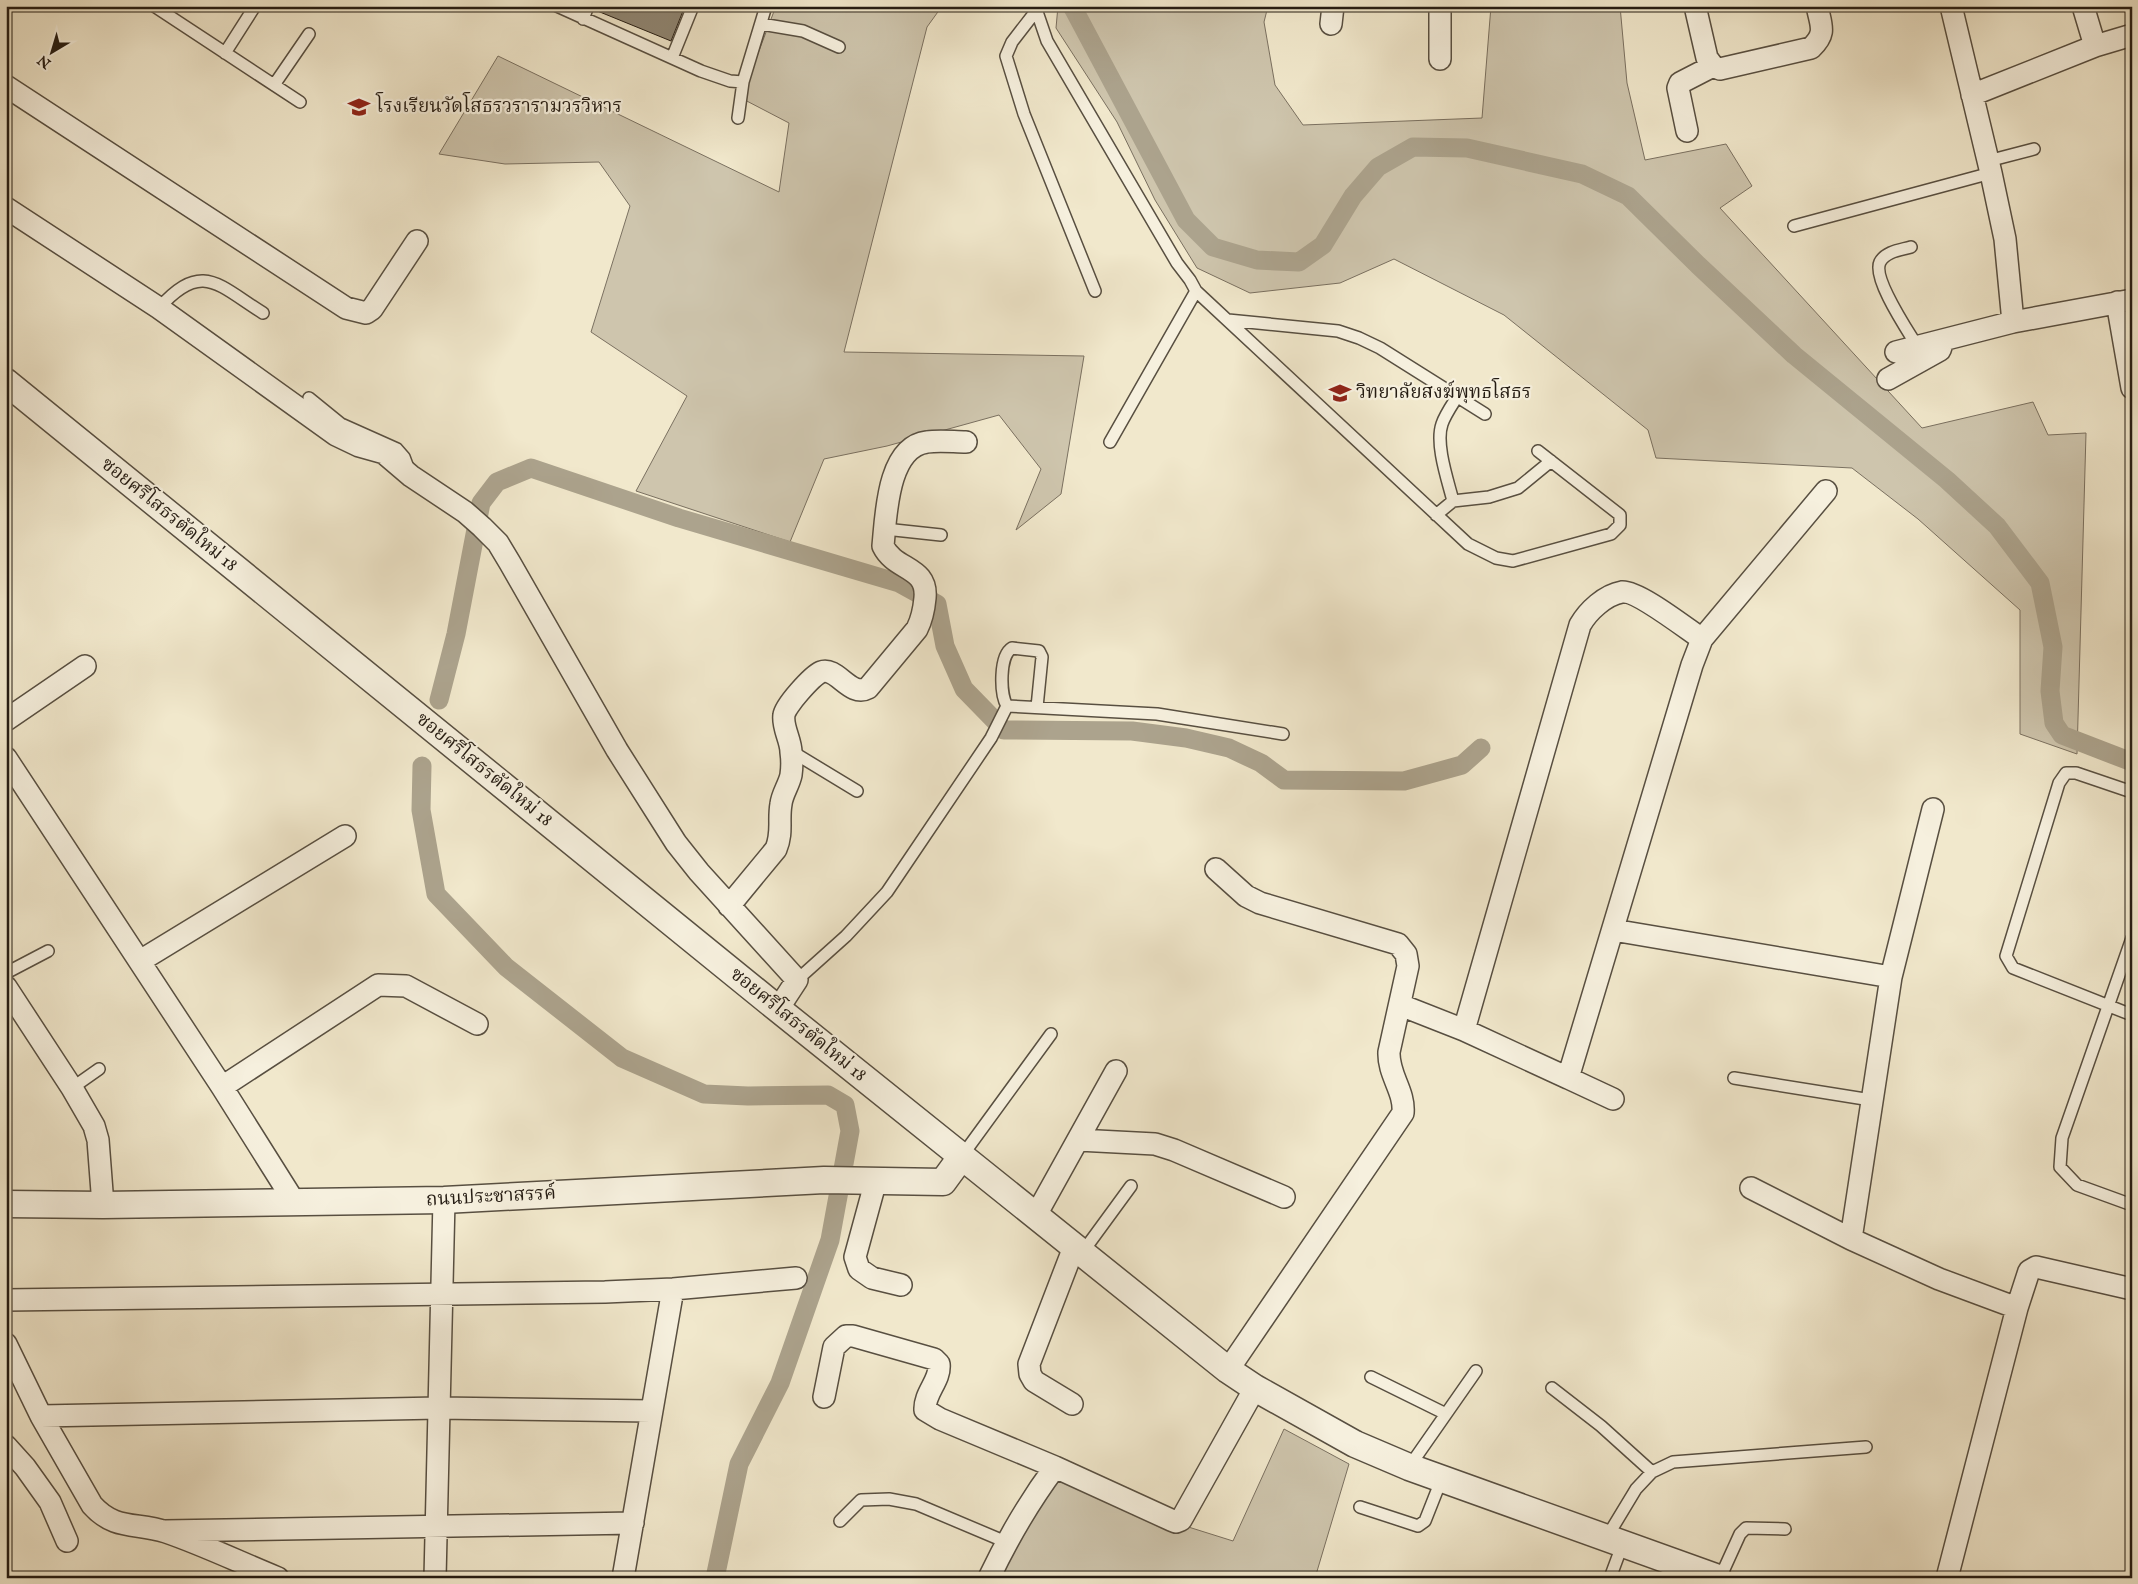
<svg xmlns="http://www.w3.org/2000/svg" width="2138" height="1584" viewBox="0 0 2138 1584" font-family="'IM FELL English','Noto Serif Thai',serif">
	<rect width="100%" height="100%" fill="#f1e8cc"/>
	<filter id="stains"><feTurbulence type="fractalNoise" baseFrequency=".004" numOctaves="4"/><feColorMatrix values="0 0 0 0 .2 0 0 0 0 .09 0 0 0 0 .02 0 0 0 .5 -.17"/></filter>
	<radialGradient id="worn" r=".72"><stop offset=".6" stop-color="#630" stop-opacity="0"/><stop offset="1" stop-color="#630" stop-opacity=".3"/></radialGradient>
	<path fill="#cec5ad" stroke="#7a7060" d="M776 6H935L940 9 927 27 844 352 1084 356 1061 494 1016 530 1041 469 999 415 887 446 824 459 790 542 636 491 687 396 591 332 630 206 599 162 505 164 439 154 498 56 779 192 789 123 741 98Z
		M1058 6H1268L1264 22 1275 85 1303 125 1482 118 1491 6H1620L1627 83 1645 160 1726 144 1752 186 1720 208 1922 428 2033 402 2048 435 2086 433 2077 754 2020 734V610L1918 519 1852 468 1656 458 1648 430 1504 315 1394 259 1340 283 1250 293 1197 268 1155 200 1117 122 1056 28Z
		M1284 1429 1349 1464 1315 1578H995L1047 1486 1062 1476 1147 1514 1233 1541Z"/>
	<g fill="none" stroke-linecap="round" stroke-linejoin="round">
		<path stroke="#aca38d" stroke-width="19" d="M1072 6 1186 220 1213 247 1257 260 1299 262 1323 245 1353 196 1378 167 1413 147 1467 148 1582 174 1628 196 1698 265 1794 355 1947 480 1997 526 2040 583 2053 647 2050 691 2054 723 2062 735 2132 762
			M439 700 456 634 481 503 497 482 531 468 679 518 899 583 937 604 945 646 964 689 1004 730 1132 731 1186 738 1229 748 1261 763 1284 780 1404 781 1462 765 1481 748
			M422 766 421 810 436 894 506 967 622 1058 704 1094 748 1096 828 1095 845 1105 850 1131 830 1240 780 1383 739 1464 715 1578"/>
	</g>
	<path fill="#8f8673" stroke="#251c13" d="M595 6H685L671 41 595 10Z"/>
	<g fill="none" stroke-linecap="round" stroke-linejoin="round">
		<g stroke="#584f41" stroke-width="14">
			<path id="service" d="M154 6 300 102
				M557 6 701 71 730 81 743 82 766 6
				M1035 6 1047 41 1177 263 1190 280 1196 291 1468 544 1496 558 1513 561 1611 534 1620 525V515L1538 451
				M1036 11 1012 42 1006 56 1024 114 1095 291
				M583 19 588 6
				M761 24 803 31 839 47
				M225 53 255 6
				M672 58 693 6
				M274 85 309 34
				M738 118 743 82
				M1988 161 2034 149
				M1794 226 1991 173
				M1911 247C1901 250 1886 251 1880 262 1872 278 1908 331 1917 346
				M159 308C202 260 218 285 263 313
				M1228 320 1338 331 1359 338 1380 348 1485 414
				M309 398 341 424 397 449 404 457 407 465
				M1110 442 1196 291
				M1453 501C1448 481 1435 444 1442 424 1445 415 1452 405 1457 397
				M1436 515 1453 501 1489 497 1518 488 1551 461
				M885 529 941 535
				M1007 706 1157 714 1283 734
				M791 751 857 791
				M2132 792 2076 773H2066L2059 783 2006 956 2013 968 2132 1015
				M2132 938 2062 1138 2060 1167 2077 1185 2132 1205
				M6 973 48 951
				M797 980 846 936 887 892 991 738 1007 706C1000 694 999 656 1012 648L1039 651 1042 657 1037 707
				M1734 1078 1871 1100
				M72 1088 99 1069
				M962 1156 1051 1034
				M1082 1253 1131 1186
				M1371 1377 1446 1414
				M1552 1388 1601 1426 1652 1472
				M1409 1467 1476 1371
				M1360 1507 1418 1526 1425 1521 1442 1478
				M840 1521 861 1500 889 1499 916 1504 1006 1542
				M1607 1537 1636 1489 1652 1472 1673 1462 1866 1447
				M1610 1578 1623 1543
				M1720 1578 1740 1534 1746 1528 1785 1529"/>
		</g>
		<g stroke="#584f41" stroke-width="24">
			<path id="minor" d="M1695 6 1707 58 1713 66 1720 69 1811 48C1827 33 1821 26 1817 6
				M1951 6 1991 173 2005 239 2013 322
				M2083 6 2095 46
				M1331 24 1333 6
				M1440 59V6
				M6 86 346 308 366 313 372 309 417 241
				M1972 95 2095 46 2132 35
				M1687 131 1678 88 1680 83 1713 66
				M6 208 159 308 336 435 359 446 384 453 411 476 465 512 482 527 498 543 510 563 617 750 676 843 699 872 797 980 778 1009
				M2117 302 2132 388
				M1896 352 2013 322 2132 300
				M1888 379 1940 350 1943 341
				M6 720 85 666
				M6 758 222 1087 295 1203
				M1216 869 1246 896 1260 903 1398 944 1406 954 1408 966 1389 1052C1388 1075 1405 1091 1403 1113L1228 1370
				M729 906 776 849C783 832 778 821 781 804 782 794 789 785 791 775 792 768 792 759 791 752 791 740 782 727 784 715 785 706 812 676 821 672 837 666 850 698 868 688L917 629C922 619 924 609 925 598 928 566 895 571 883 546 886 517 887 447 927 442 940 440 954 442 966 442
				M1613 930 1891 977 1933 809
				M140 961 345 836
				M6 987 72 1088 94 1126 98 1140 103 1205
				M1408 1008 1464 1030 1568 1078 1692 665 1702 639 1826 491
				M1464 1030 1580 625C1588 611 1605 595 1622 592 1637 590 1687 629 1702 639
				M1568 1078 1613 1099
				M222 1087 378 985 406 986 477 1024
				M1078 1140 1155 1144 1174 1150 1284 1197
				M876 1180 855 1257 859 1269 872 1278 901 1285
				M1751 1188 1851 1239 1939 1279 2017 1308
				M1036 1215 1116 1071
				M1851 1239 1891 977
				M6 1300 605 1292 673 1289 796 1278
				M6 1344 41 1416 92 1505C115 1531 137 1522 166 1532 204 1545 241 1563 278 1578
				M824 1397 834 1347 846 1336H853L934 1359 939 1364C941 1380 924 1393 925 1410L940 1419 1055 1467
				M1072 1404 1034 1381 1030 1374 1029 1364 1074 1247
				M41 1416 438 1408 651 1411
				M6 1446 25 1467 50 1502 67 1541
				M165 1531 633 1523
				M435 1578 444 1200
				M623 1578 673 1289
				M989 1578C1008 1538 1029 1502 1055 1467L1171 1520 1176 1522 1181 1520 1255 1388
				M1947 1578 2017 1308 2029 1271 2036 1267 2132 1289"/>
		</g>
		<g stroke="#584f41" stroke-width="29">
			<path id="tertiary" d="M6 382 778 1009 1228 1370 1255 1388 1355 1444 1409 1467 1718 1578
				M6 1204 103 1205 444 1200 824 1180 943 1182 962 1156"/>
		</g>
		<use href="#service" stroke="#f6f0de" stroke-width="11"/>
		<use href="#minor" stroke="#f6f0de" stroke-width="21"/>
		<use href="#tertiary" stroke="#f6f0de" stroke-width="26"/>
	</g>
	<defs>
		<g id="school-bare" transform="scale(1.725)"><path d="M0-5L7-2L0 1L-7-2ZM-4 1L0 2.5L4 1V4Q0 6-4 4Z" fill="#8f2418" stroke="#f6f0de" stroke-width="2.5" paint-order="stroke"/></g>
		<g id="university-bare" transform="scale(1.725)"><path d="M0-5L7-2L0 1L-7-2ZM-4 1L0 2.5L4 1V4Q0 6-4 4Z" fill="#8f2418" stroke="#f6f0de" stroke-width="2.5" paint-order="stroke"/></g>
	</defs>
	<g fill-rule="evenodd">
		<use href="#school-bare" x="359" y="107"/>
		<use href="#university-bare" x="1340" y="393"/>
	</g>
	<g text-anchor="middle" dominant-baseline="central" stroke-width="4.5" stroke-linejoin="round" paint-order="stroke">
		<g font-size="19" fill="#251c13" stroke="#f6f0de" text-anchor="start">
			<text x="376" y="107">โรงเรียนวัดโสธรวรารามวรวิหาร</text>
			<text x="1356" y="393">วิทยาลัยสงฆ์พุทธโสธร</text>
		</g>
		<g font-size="19" fill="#251c13" stroke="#f6f0de">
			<text transform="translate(169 515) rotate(39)">ซอยศรีโสธรตัดใหม่ 18</text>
			<text transform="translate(484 770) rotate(39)">ซอยศรีโสธรตัดใหม่ 18</text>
			<text transform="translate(798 1025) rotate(39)">ซอยศรีโสธรตัดใหม่ 18</text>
			<text transform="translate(491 1197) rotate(-3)">ถนนประชาสรรค์</text>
		</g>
	</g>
	<rect width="2138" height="1584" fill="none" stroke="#f1e8cc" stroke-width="25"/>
	<rect x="8" y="8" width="2123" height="1569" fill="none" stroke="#251c13" stroke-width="2.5"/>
	<rect x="12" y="12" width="2113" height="1559" fill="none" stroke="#251c13"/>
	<g transform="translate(52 52) rotate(218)" stroke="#f6f0de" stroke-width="4" paint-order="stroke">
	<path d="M0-4L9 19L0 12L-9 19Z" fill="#251c13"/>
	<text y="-8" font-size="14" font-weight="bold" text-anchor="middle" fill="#251c13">N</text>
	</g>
	<rect width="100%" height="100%" filter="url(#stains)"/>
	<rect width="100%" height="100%" fill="url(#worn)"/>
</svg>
